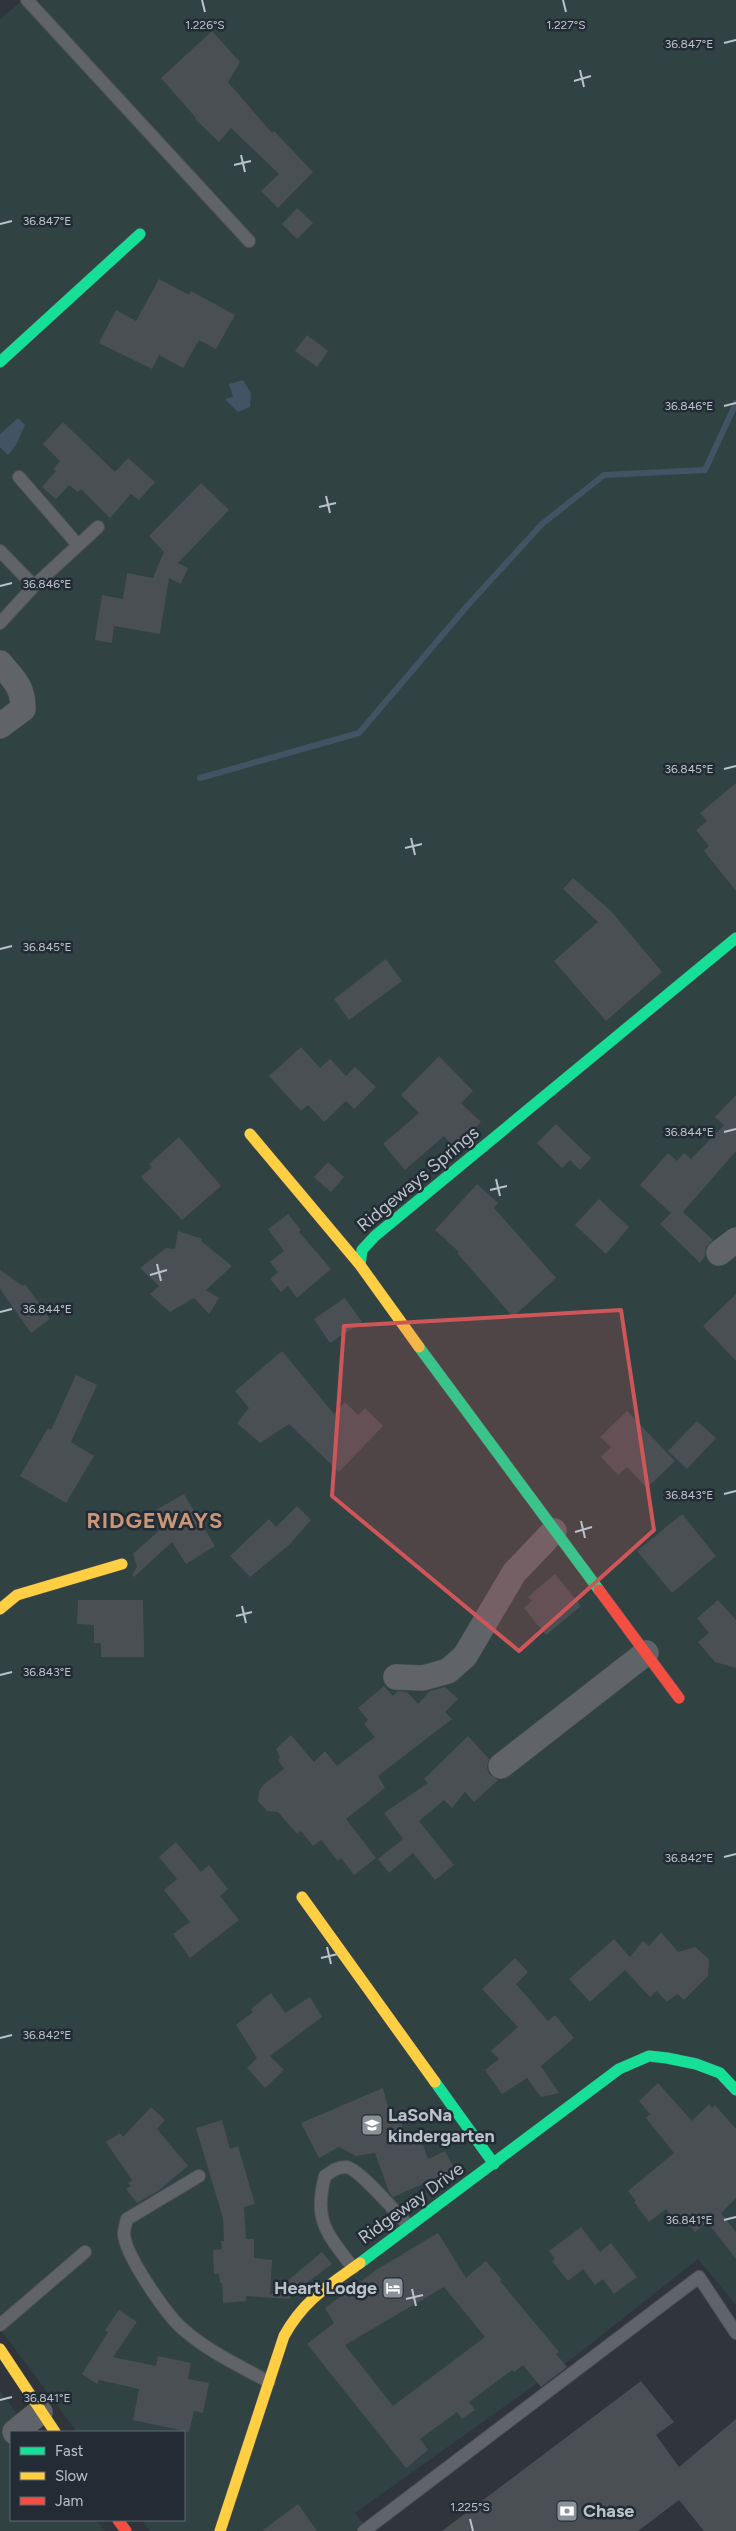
<svg xmlns="http://www.w3.org/2000/svg" width="736" height="2531" viewBox="0 0 736 2531" font-family="Figtree,sans-serif">
	<rect width="100%" height="100%" fill="#30353b"/>
	<path fill="#304242" d="M23 0H736V2305L698 2259 578 2354 355 2513 369 2531H150L142 2520H184V2432H77L0 2329V19Z
		M0 2391 31 2432H11V2520H96L105 2531H0Z"/>
	<path fill="#425364" d="M243 380 251 393 250 407 238 412 225 399 233 397 229 384Z
		M18 418 25 425 16 445 8 455 0 447V434Z"/>
	<g fill="none" stroke-linecap="round" stroke-linejoin="round">
		<path stroke="#425364" stroke-width="6" d="M200 778 359 733 468 605 542 524 604 475 705 470 736 403"/>
	</g>
	<path fill="#4a4f54" fill-rule="evenodd" d="M212 31 240 62 228 82 272 133 274 131 313 172 278 208 261 191 279 174 231 128 219 142 195 119 196 118 161 78Z
		M297 208 313 223 297 239 282 224Z
		M159 279 189 295 191 291 235 315 216 349 199 340 183 368 159 355 152 369 99 343 116 310 136 321Z
		M307 335 328 351 317 367 295 351Z
		M63 422 115 472 128 458 155 482 139 500 131 494 110 518 81 489 78 492 69 485 56 499 42 487 56 471 53 469 60 461 43 444Z
		M201 483 229 510 178 563 188 568 181 584 169 578 160 634 114 626 112 643 95 640 102 595 123 599 127 573 153 578 164 552 149 536Z
		M736 783V891L704 851 709 846 696 830 707 821 700 813Z
		M573 878 611 911 662 972 606 1021 554 961 598 922 563 889Z
		M386 959 402 981 349 1020 334 999Z
		M301 1047 320 1068 330 1059 346 1076 355 1067 376 1087 354 1109 346 1101 324 1122 308 1105 301 1111 269 1076Z
		M439 1056 473 1091 461 1103 481 1122 455 1148 444 1136 405 1170 383 1144 419 1113 401 1095Z
		M736 1095V1151L683 1212 713 1240 706 1247 705 1256 700 1263 660 1224 671 1213 640 1185 668 1153 677 1161 684 1153 691 1159 724 1125 715 1117Z
		M556 1124 591 1158 580 1170 570 1160 562 1168 537 1143Z
		M179 1137 221 1186 182 1220 141 1177 152 1167 149 1164Z
		M328 1162 344 1177 331 1192 314 1177Z
		M477 1184 498 1203 494 1208 556 1278 513 1317 457 1253 459 1252 435 1230Z
		M599 1199 629 1227 606 1254 575 1225Z
		M288 1214 301 1230 299 1232 331 1269 297 1298 288 1286 281 1292 270 1279 278 1272 270 1262 284 1251 268 1229Z
		M178 1231 202 1239 201 1241 232 1266 206 1290 219 1298 209 1314 194 1298 170 1312 150 1294 159 1286 140 1268 166 1248 175 1249Z
		M0 1270 23 1286 25 1284 50 1319 31 1333 0 1289Z
		M736 1294V1361L703 1326Z
		M345 1298 362 1322 330 1343 314 1319Z
		M282 1351 334 1414 345 1402 358 1415 365 1408 383 1426 339 1472 289 1424 260 1443 237 1423 249 1408 235 1391Z
		M76 1375 97 1385 71 1442 94 1456 66 1503 20 1476 48 1428 51 1430Z
		M627 1411 675 1461 647 1488 627 1467 618 1475 601 1457 611 1447 600 1437Z
		M697 1421 716 1438 687 1469 668 1451Z
		M184 1494 215 1546 186 1564 172 1542 134 1577 132 1575 137 1567 133 1554 163 1527 154 1511Z
		M297 1506 311 1520 289 1545 250 1577 230 1556 269 1519 276 1527Z
		M682 1514 716 1556 672 1593 637 1551Z
		M555 1574 581 1606 546 1635 524 1608 532 1601 528 1597Z
		M78 1600H143L144 1657H101V1643H94V1625L77 1624Z
		M718 1600 736 1620V1668L715 1662 698 1642 709 1633 697 1618Z
		M384 1686 393 1696 398 1691 407 1692 418 1704 430 1691 445 1687 458 1699 445 1712 452 1719 378 1776 385 1788 346 1819 376 1858 354 1875 341 1858 338 1861 321 1840 313 1846 301 1831 297 1834 278 1812 267 1811 258 1801 259 1791 264 1784 284 1769 278 1760 280 1757 276 1749 291 1735 314 1762 325 1751 337 1766 375 1737 364 1724 368 1720 358 1708Z
		M468 1736 489 1759 487 1767 489 1774 498 1780 474 1802 465 1792 452 1808 444 1800 419 1821 454 1865 435 1880 413 1853 389 1873 378 1859 403 1839 384 1813 428 1783 424 1779Z
		M176 1842 201 1872 209 1865 228 1889 220 1896 239 1920 190 1958 173 1934 190 1922 164 1890 177 1879 159 1857Z
		M661 1932 678 1952 695 1947 709 1959 708 1976 684 2000 677 1994 667 2002 657 1991 650 1997 625 1970 590 2002 569 1979 614 1939 630 1957 643 1941 649 1946Z
		M515 1958 528 1972 516 1984 548 2021 555 2015 574 2038 541 2066 559 2093 541 2097 527 2078 502 2094 485 2070 499 2059 491 2051 518 2027 482 1989Z
		M271 1993 285 2013 310 1997 322 2017 270 2056 284 2070 265 2088 247 2068 257 2058 236 2025 253 2012 251 2009Z
		M658 2083 692 2121 709 2104 712 2108 715 2105 736 2129V2198L721 2213 736 2232V2259L707 2222 695 2232 686 2220 678 2226 666 2209 649 2222 634 2202 636 2201 628 2191 674 2153 646 2118 650 2114 639 2101Z
		M383 2088 391 2118 401 2121 403 2129 419 2134 428 2159 445 2151 455 2170 393 2197 389 2192 375 2153 356 2156 339 2147 319 2158 301 2123Z
		M151 2107 165 2120 157 2129 188 2166 158 2191 137 2203 126 2189 131 2186 128 2183 132 2180 106 2142 120 2133 123 2137Z
		M222 2120 230 2149 238 2146 255 2204 244 2207 246 2239H254V2258L272 2260 270 2295 322 2252 332 2264 300 2288 289 2299 246 2296V2301L223 2303 222 2283H220L219 2274H214L213 2250 222 2249 221 2241H224L223 2218 196 2128Z
		M581 2227 600 2252 611 2243 637 2277 614 2294 603 2279 595 2285 583 2269 568 2281 552 2261 555 2259 549 2251Z
		M438 2233 466 2278 486 2261 502 2280 500 2281 559 2352 556 2354 567 2367 541 2387 523 2365 514 2372 512 2370 469 2402 475 2410 462 2419 457 2412 420 2439 428 2450 406 2468 307 2344 334 2323 325 2308 376 2270ZM444 2287 485 2337 393 2406 345 2345Z
		M119 2310 137 2322 113 2357 156 2366 158 2356 191 2363 188 2379 209 2383 203 2413 194 2411 189 2432 133 2420 139 2389 99 2380 97 2384 82 2374 108 2332 105 2330Z
		M641 2381 674 2422 656 2435 679 2467 736 2419V2531H704L679 2500 638 2531H442Z
		M298 2504 317 2531H262Z"/>
	<g fill="none" stroke-linecap="round" stroke-linejoin="round">
		<g stroke="#4e5155" stroke-width="14">
			<path id="lane" d="M27 0 249 241
				M19 477 78 545
				M0 551 34 586
				M0 623 34 586 98 527
				M199 2176 127 2219C126 2223 124 2229 124 2234 125 2255 167 2316 184 2330 209 2352 240 2366 269 2382
				M353 2268C327 2233 313 2221 325 2176 332 2171 337 2167 346 2167 359 2168 398 2215 409 2226
				M0 2325 85 2252
				M364 2531 699 2277 736 2333"/>
		</g>
		<g stroke="#4e5155" stroke-width="26">
			<path id="street" d="M0 663C14 680 23 686 23 709L0 726
				M719 1253 736 1240
				M396 1677 423 1678 448 1671 465 1656 514 1573 554 1531
				M501 1766 646 1653
				M15 2432 40 2412"/>
		</g>
		<g stroke="#4e5155" stroke-width="12">
			<path id="fast" d="M0 362 140 234
				M360 1265 362 1250 375 1236 736 938
				M419 1347 599 1590
				M435 2082 494 2164
				M360 2263 619 2069 649 2056 667 2058 696 2064 720 2073 736 2090"/>
		</g>
		<g stroke="#4e5155" stroke-width="12">
			<path id="slow" d="M250 1134 360 1265 419 1347
				M0 1609 17 1595 122 1564
				M302 1897 435 2082
				M0 2349 55 2432
				M220 2531 284 2336C304 2300 328 2286 360 2263"/>
		</g>
		<g stroke="#4e5155" stroke-width="12">
			<path id="jam" d="M599 1590 679 1698
				M118 2520 126 2531"/>
		</g>
		<use href="#lane" stroke="#606468" stroke-width="12"/>
		<use href="#street" stroke="#606468" stroke-width="25"/>
		<use href="#fast" stroke="#16e098" stroke-width="11"/>
		<use href="#slow" stroke="#ffcf43" stroke-width="11"/>
		<use href="#jam" stroke="#f24e42" stroke-width="11"/>
	</g>
	<path fill="#ce5659" fill-opacity="0.2" stroke="#ce5659" stroke-width="4" stroke-linejoin="round" d="M621 1310 654 1530 519 1651 332 1496 344 1326Z"/>
	<path fill="none" stroke="#bbc2ca" stroke-width="2" d="M202 0 205 12M563 0 566 12M724 43 736 40M580 70 584 87M574 81 591 76M241 155 245 172M234 165 251 161M0 224 12 221M724 406 736 403M326 496 330 513M319 507 336 503M0 586 12 583M724 769 736 766M411 838 415 855M405 848 422 844M0 949 12 946M724 1132 736 1129M496 1179 500 1196M490 1190 507 1186M157 1264 161 1281M150 1275 167 1270M0 1312 12 1309M724 1494 736 1491M581 1521 585 1538M575 1532 592 1527M242 1606 246 1623M236 1616 252 1612M0 1675 12 1672M724 1857 736 1854M327 1947 331 1964M321 1958 338 1954M0 2038 12 2035M724 2220 736 2217M412 2289 416 2306M406 2299 423 2295M0 2400 12 2397M470 2519 473 2531"/>
	<defs>
		<g id="school-square" transform="scale(1.125)"><rect x="-9" y="-9" width="18" height="18" rx="4" fill="#8a9198" stroke="#232c35"/><path d="M0-5L7-2L0 1L-7-2ZM-4 1L0 2.5L4 1V4Q0 6-4 4Z" fill="#fff"/></g>
		<g id="hotel-square" transform="scale(1.125)"><rect x="-9" y="-9" width="18" height="18" rx="4" fill="#8a9198" stroke="#232c35"/><path d="M-6-4.5h1.5V1H6V5H4.5V3h-9V5H-6ZM-4 0a1.8 1.8 0 1 1 3.6 0ZM.5 0V-2.5h3Q6-2.5 6 0Z" fill="#fff"/></g>
		<g id="bank-square" transform="scale(1.125)"><rect x="-9" y="-9" width="18" height="18" rx="4" fill="#8a9198" stroke="#232c35"/><path d="M-6-4H6V4H-6ZM0-2.3a2.3 2.3 0 1 0 0 4.6a2.3 2.3 0 1 0 0-4.6Z" fill="#fff"/></g>
	</defs>
	<g fill-rule="evenodd">
		<use href="#school-square" x="372" y="2125"/>
		<use href="#hotel-square" x="393" y="2288"/>
		<use href="#bank-square" x="567" y="2511"/>
	</g>
	<g text-anchor="middle" dominant-baseline="central" stroke-width="5" stroke-linejoin="round" paint-order="stroke">
		<g font-size="18" fill="#bbc2ca" stroke="#232c35">
			<text transform="translate(418 1179) rotate(-40)">Ridgeways Springs</text>
			<text transform="translate(411 2203) rotate(-36)">Ridgeway Drive</text>
		</g>
		<g font-size="18" font-weight="bold" fill="#bbc2ca" stroke="#232c35" text-anchor="start">
			<text x="388" y="2115">LaSoNa<tspan x="388" dy="21">kindergarten</tspan></text>
			<text x="377" y="2288" text-anchor="end">Heart Lodge</text>
			<text x="583" y="2511">Chase</text>
		</g>
		<g font-size="22" font-weight="bold" letter-spacing="1" fill="#c99777" stroke="#232c35">
			<text x="155" y="1520">RIDGEWAYS</text>
		</g>
	</g>
	<g font-size="12" text-anchor="middle" fill="#bbc2ca" stroke="#232c35" stroke-width="5" stroke-linejoin="round" paint-order="stroke">
		<text x="205" y="29">1.226°S</text>
		<text x="566" y="29">1.227°S</text>
		<text x="689" y="48">36.847°E</text>
		<text x="47" y="225">36.847°E</text>
		<text x="689" y="410">36.846°E</text>
		<text x="47" y="588">36.846°E</text>
		<text x="689" y="773">36.845°E</text>
		<text x="47" y="951">36.845°E</text>
		<text x="689" y="1136">36.844°E</text>
		<text x="47" y="1313">36.844°E</text>
		<text x="689" y="1499">36.843°E</text>
		<text x="47" y="1676">36.843°E</text>
		<text x="689" y="1862">36.842°E</text>
		<text x="47" y="2039">36.842°E</text>
		<text x="689" y="2224">36.841°E</text>
		<text x="47" y="2402">36.841°E</text>
		<text x="470" y="2511">1.225°S</text>
	</g>
	<rect x="10" y="2431" width="175" height="90" fill="#232c35" stroke="#606871"/>
	<rect x="20" y="2447" width="25" height="8" fill="#16e098" stroke="#606871"/>
	<text x="55" y="2456" font-size="15" fill="#bbc2ca">Fast</text>
	<rect x="20" y="2472" width="25" height="8" fill="#ffcf43" stroke="#606871"/>
	<text x="55" y="2481" font-size="15" fill="#bbc2ca">Slow</text>
	<rect x="20" y="2497" width="25" height="8" fill="#f24e42" stroke="#606871"/>
	<text x="55" y="2506" font-size="15" fill="#bbc2ca">Jam</text>
</svg>
